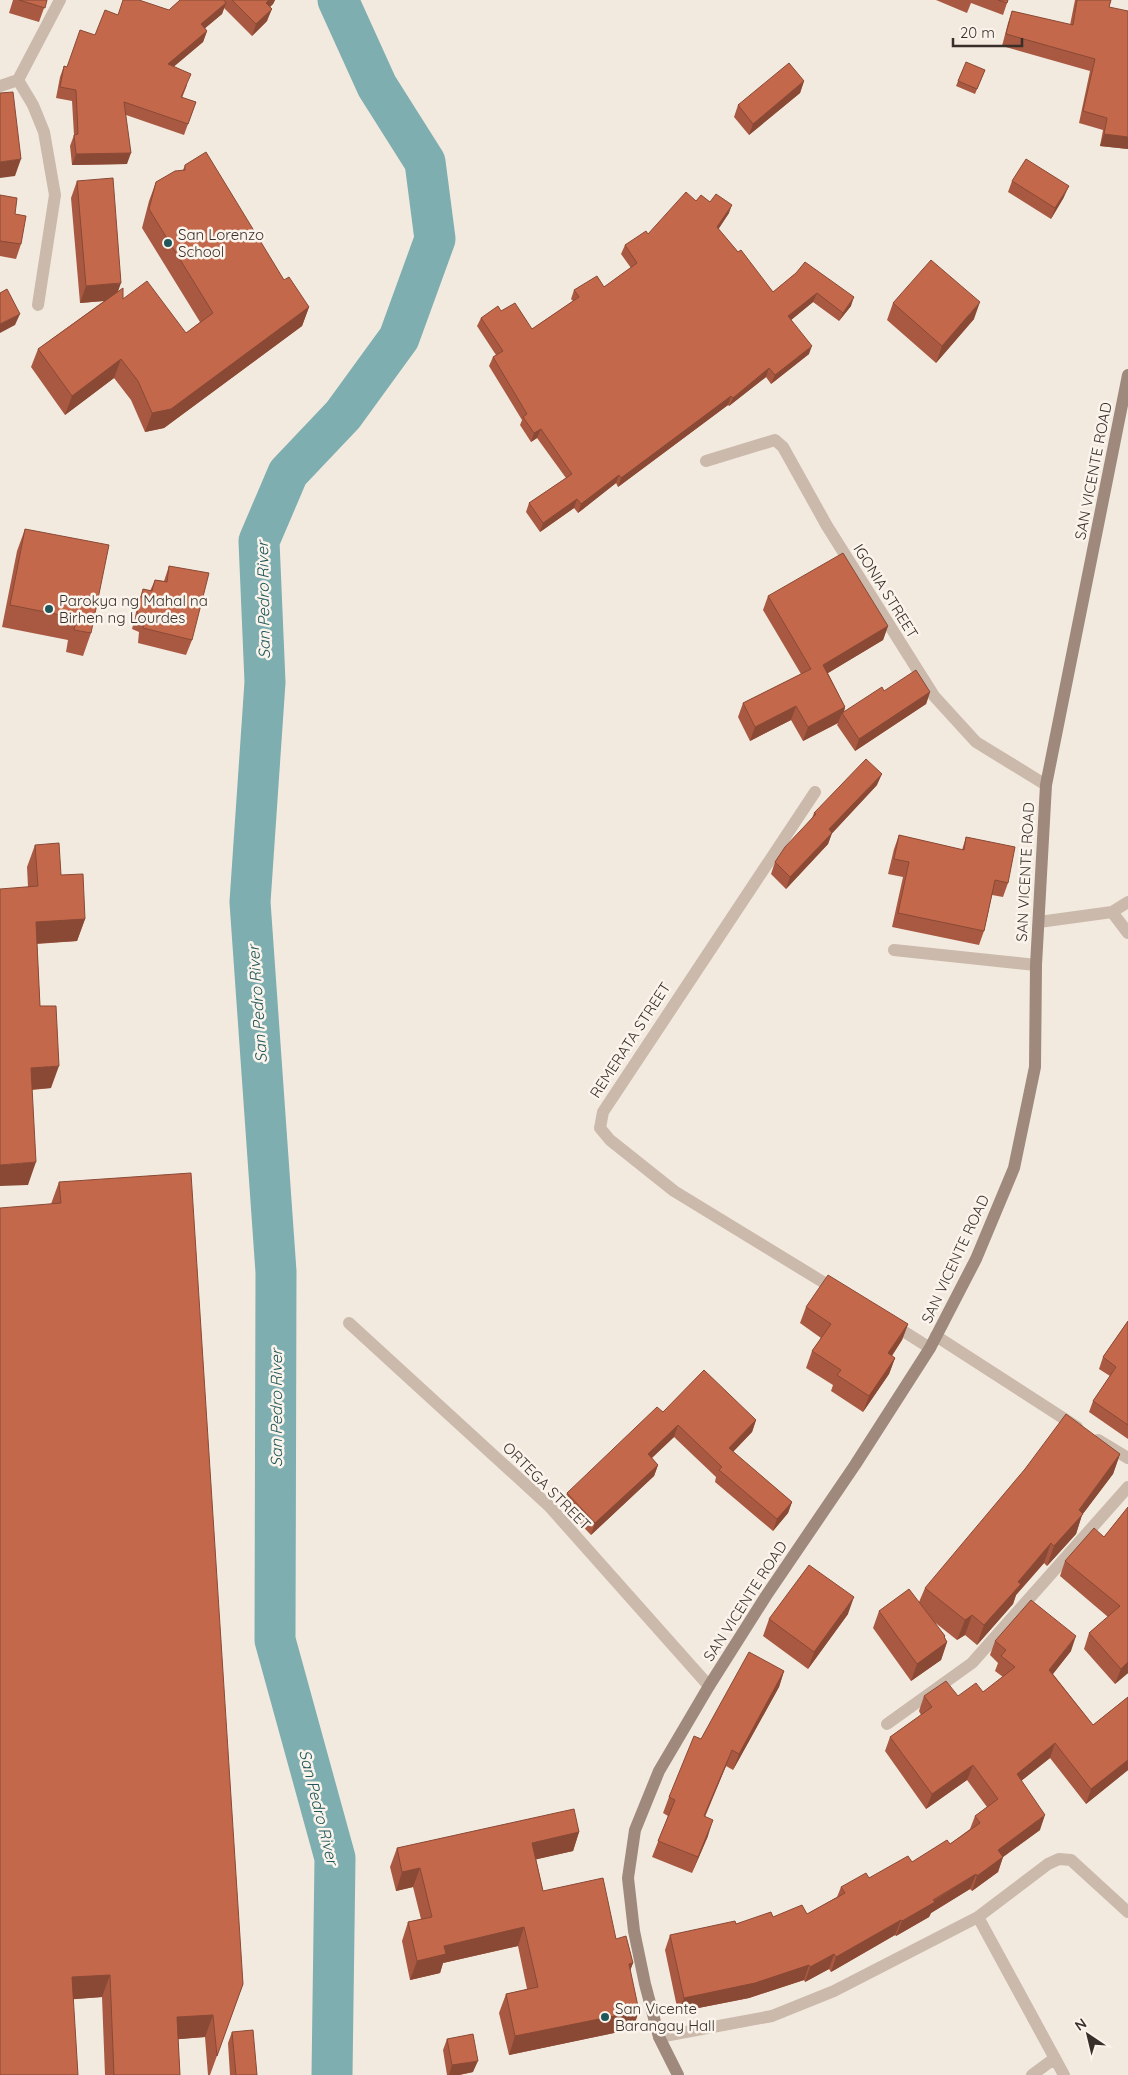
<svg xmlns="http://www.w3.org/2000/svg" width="1128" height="2075" viewBox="0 0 1128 2075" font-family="Quicksand,sans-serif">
	<rect width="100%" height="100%" fill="#f3eadf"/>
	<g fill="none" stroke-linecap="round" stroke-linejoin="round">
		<path stroke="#7eaeb0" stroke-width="41" d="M332 2075 335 1858 275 1640 276 1272 250 902 265 682 259 541 288 473 343 415 399 338 435 239 425 162 377 86 338 0"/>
		<path stroke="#cbb9ab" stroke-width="12" d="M18 80 33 105 44 132 55 195 38 305
			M0 86 18 80 60 0
			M706 461 775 440 783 447 827 526 934 696 976 742 1046 785
			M815 792 603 1112 600 1128 610 1140 674 1191 836 1290
			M1112 912 1128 933
			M1039 922 1112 912 1128 902
			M894 950 1036 965
			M349 1323 549 1506 709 1686
			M892 1324 930 1348
			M936 1336 1077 1427
			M1098 1440 1128 1458
			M887 1724 972 1663 1128 1487
			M978 1917 1064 2075
			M659 2037 772 2016 834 1991 978 1917 1048 1864 1059 1859 1071 1860 1128 1912
			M1032 2075 1055 2058"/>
		<path stroke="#9f897c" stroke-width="12" d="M678 2075 659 2037 645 1984 634 1931 628 1878 635 1830 659 1771 709 1686 766 1596 855 1465 930 1348 976 1259 1014 1168 1035 1067 1036 965 1046 785 1128 375"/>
	</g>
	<path fill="#a95941" d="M13 0H47L39 22 9 13Z
		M180 0H275L273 4 270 7 267 21 252 36 224 8 222 14 205 28 207 31 203 42 174 66 187 85 182 98 196 102 184 135 126 115 127 164 72 165 70 146 74 135 72 101 56 98 60 77 64 66 67 67 95 35 118 15 169 10Z
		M936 0H1008L1003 15 971 3 967 13Z
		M1075 0H1111L1109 7 1128 149 1100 146 1103 130 1079 123 1090 71 1002 46 1008 23 1012 11 1070 25Z
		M985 70 975 94 956 86 958 81Z
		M804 81 800 93 749 135 734 117 738 105Z
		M185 165 284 280 309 307 302 326 164 428 145 432 131 400 114 378 65 415 31 367 38 349 104 301 80 303 71 198 77 181 118 291 123 299 186 333 200 322 142 228 149 201 156 182 183 170Z
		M1012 181 1064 197 1051 219 1008 192Z
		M0 196 15 214 21 244 16 259 0 256Z
		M696 201 710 202 729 213 718 229 773 292 796 273 851 306 839 321 813 302 791 320 809 354 771 384 766 377 729 406 728 405 618 487 616 483 578 513 574 508 540 532 526 512 529 503 566 478 537 438 531 442 520 425 522 420 489 366 493 357 496 355 477 326 481 318 501 311 532 329 573 301 571 299 574 290 604 287 631 268 621 254 625 245 648 234Z
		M893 303 974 319 936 363 887 320Z
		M25 529 91 633 83 656 66 652 68 640 2 627 17 551Z
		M169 566 192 640 186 655 138 643 139 632 132 629 138 604 143 589 150 591 155 580 164 581Z
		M768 596 888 626 883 640 828 673 845 707 844 712 884 691 930 692 926 704 855 751 837 725 838 723 803 741 791 720 750 741 738 717 743 703 801 674 763 610Z
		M877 785 832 833 828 844 786 889 771 874 775 862 812 818 814 813Z
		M899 835 962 850 966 837 1008 883 1003 897 992 895 984 931 979 945 892 927 903 877 888 874 894 849Z
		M35 845 61 875 85 919 77 941 37 944 40 1006 51 1088 32 1090 28 1185V887L27 867Z
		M59 1182 243 1984 210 2075H208L205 2037 178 2039 180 2075H105L102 1997 73 1999 0 2075 51 1204Z
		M806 1307 908 1324 902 1340 892 1356 895 1358 889 1374 863 1412 831 1391 833 1385 806 1368 812 1351 821 1338 800 1323Z
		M1128 1321V1439L1089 1412 1093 1401 1110 1376 1099 1369 1103 1357Z
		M663 1412 756 1420 752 1432 733 1452 792 1502 788 1513 773 1531 715 1482 716 1477 674 1437 652 1458 658 1465 654 1476 591 1535 562 1505 567 1493Z
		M1120 1454 1113 1474 1082 1515 1076 1534 1047 1566 1044 1563 1016 1595 1013 1604 977 1645 965 1635 957 1640 933 1621 945 1636V1638L947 1642 941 1660 911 1681 873 1628 879 1611 919 1602 925 1588Z
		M1128 1507V1673L1115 1684 1084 1649 1089 1633 1108 1617 1060 1576 1065 1561 1104 1537Z
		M848 1614 808 1669 763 1636 769 1619Z
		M995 1641 1071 1651 1053 1674 1093 1725 1128 1697V1770L1086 1804 1050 1758 1021 1781 1040 1830 1003 1857 998 1872 972 1891 970 1889 931 1913 929 1917 896 1936 895 1935 831 1972 829 1969 805 1982 804 1980 749 1998 678 2012 665 1950 670 1935 773 1917 807 1914 837 1897 841 1887 869 1878 912 1862 950 1844 970 1829 975 1816 987 1807 967 1780 926 1809 885 1751 890 1737 921 1715 919 1711 924 1696H958L983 1692 1003 1677 995 1671 998 1663 990 1655Z
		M784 1671 779 1687 733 1770 726 1766 705 1817 708 1836 692 1873 652 1857 668 1816 663 1813 669 1797 701 1739Z
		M579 1832 573 1851 536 1859 543 1891 616 1939 633 1963 630 1970 633 2029 509 2055 499 2013 506 1994 527 1989 518 1946 443 1963 440 1973 410 1980 402 1941 408 1922 421 1919 413 1887 396 1891 390 1867 397 1848Z
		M232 2032 257 2075H230L228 2043Z
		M447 2039 473 2072 459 2075H447L443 2050Z"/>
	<path fill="#894935" d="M269 0H275L273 4 262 14 266 3Z
		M226 3 222 14 197 35 201 24Z
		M272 9 267 21 252 36 256 24Z
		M207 31 203 42 164 75 168 64Z
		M804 81 800 93 749 135 753 124Z
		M1104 134 1128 137V149L1100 146Z
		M131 153 127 164 72 165 76 154Z
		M21 159 15 176 0 178V162Z
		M1069 186 1064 197 1051 219 1055 208Z
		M732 205 729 213 714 236 717 227Z
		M121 283 115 300 80 303 86 286Z
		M817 293 813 302 785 325 788 316Z
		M854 297 851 306 839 321 843 313Z
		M980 302 974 319 936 363 942 346Z
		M309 307 302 326 164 428 145 432 152 413Z
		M20 314 15 325 0 333V324Z
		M812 346 809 354 771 384 775 375Z
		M121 359 114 378 65 415 72 396Z
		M769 368 766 377 729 406 733 398Z
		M731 396 728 405 618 487 621 478Z
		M541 429 537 438 531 442 534 433Z
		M619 475 616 483 578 513 581 504Z
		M577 499 574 508 540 532 543 523Z
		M888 626 883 640 818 679 823 665Z
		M930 692 926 704 855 751 859 739Z
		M796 706 791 720 750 741 755 727Z
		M845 707 843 715 842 713 838 723 803 741 808 727Z
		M882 774 877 785 825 841 829 829Z
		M832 833 828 844 786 889 790 877Z
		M85 919 77 941 27 944 36 922Z
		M59 1066 51 1088 23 1090 31 1068Z
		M36 1162 28 1185 0 1186V1165Z
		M908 1324 902 1340 882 1370 888 1353Z
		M895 1358 889 1374 863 1412 869 1396Z
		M756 1420 752 1432 725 1460 729 1448Z
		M678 1425 674 1437 644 1465 648 1454Z
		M1120 1454 1113 1474 1082 1515 1076 1534 1047 1566 1054 1546 1079 1510Z
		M658 1465 654 1476 591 1535 595 1523Z
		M792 1502 788 1513 773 1531 777 1519Z
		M1051 1543 1044 1563 1016 1595 1013 1604 977 1645 984 1625 1018 1582Z
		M854 1597 848 1614 808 1669 814 1652Z
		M972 1615 965 1635 957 1640 965 1620Z
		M945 1636 941 1647 947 1642 941 1660 911 1681 917 1664Z
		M1076 1636 1071 1651 1044 1685 1049 1670Z
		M1128 1662V1673L1115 1684 1121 1669Z
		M784 1671 779 1687 733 1770 739 1754Z
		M1055 1743 1050 1758 1011 1789 1017 1774Z
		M732 1750 726 1766 698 1832 704 1816Z
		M1128 1760V1770L1086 1804 1091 1789Z
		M973 1765 967 1780 926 1809 932 1794Z
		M1045 1815 1040 1830 1003 1857 998 1872 972 1891 977 1876 998 1850Z
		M713 1820 708 1836 692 1873 698 1857Z
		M579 1832 573 1851 525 1862 532 1843Z
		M420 1868 413 1887 396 1891 402 1872Z
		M976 1874 970 1889 931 1913 929 1917 896 1936 902 1921Z
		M901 1920 895 1935 831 1972 836 1957Z
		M524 1927 518 1946 443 1963 440 1973 410 1980 417 1961 444 1946Z
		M834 1954 829 1969 805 1982 810 1967Z
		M633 1963 626 1982 629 1964Z
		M809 1965 804 1980 749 1998 678 2012 684 1998Z
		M110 1975 102 1997 64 2000 72 1977Z
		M639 2011 633 2029 509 2055 515 2036Z
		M213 2015 205 2037 169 2040 177 2017Z
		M478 2061 473 2072 459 2075H449L452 2065Z"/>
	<path fill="#c4684c" stroke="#894935" d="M19 0H47L45 8Z
		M123 0H139L169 10 180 0H224L226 3 201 24 207 31 168 64 191 74 181 97 196 102 188 124 124 102 131 153 76 154 74 135 78 134 76 90 60 87 64 66 67 67 80 30 95 35 105 10 118 15Z
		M232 0H269L266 3 272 9 256 24Z
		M998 0H1008L1007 3Z
		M1077 0H1111L1109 7 1128 11V137L1104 134 1107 118 1083 111 1095 59 1006 34 1012 11 1073 25Z
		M966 62 985 70 977 89 958 81Z
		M789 63 804 81 753 124 738 105Z
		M13 92 21 159 0 162V93Z
		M206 152 284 280 289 277 309 307 171 409 152 413 138 381 121 359 72 396 38 349 123 288V299L147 281 186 333 213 313 149 209 156 182 175 171 185 170V165Z
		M1026 159 1069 186 1055 208 1012 181Z
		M113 178 121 283 86 286 77 181Z
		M686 192 696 201 701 195 710 202 716 194 732 205 717 227 738 252 741 250 773 292 796 273 805 262 854 297 843 313 817 293 788 316 812 346 775 375 769 368 733 398 731 396 621 478 619 475 581 504 577 499 543 523 529 503 572 474 541 429 534 433 523 417 527 414 493 357 503 351 481 318 498 306 501 311 515 303 532 329 579 297 574 290 597 276 604 287 637 263 625 245 646 231 648 234Z
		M0 195 17 198 15 214 26 216 21 244 0 241Z
		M931 260 980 302 942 346 893 303Z
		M7 289 20 314 0 324V293Z
		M25 529 109 545 91 633 74 630 76 618 10 605Z
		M843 553 888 626 823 665 845 707 808 727 796 706 755 727 743 703 811 669 768 596Z
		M169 566 209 573 192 640 143 628 145 616 137 613 143 589 152 591 155 580 167 582Z
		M916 670 930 692 859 739 842 713 882 687 884 691Z
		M866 759 882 774 829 829 832 833 790 877 775 862 785 847 816 814 814 813Z
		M899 835 964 850 966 837 1015 847 1008 883 995 880 984 931 898 913 909 862 894 859Z
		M59 843 61 875 83 874 85 919 36 922 40 1006H56L59 1066 31 1068 36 1162 0 1165V889L38 886 35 845Z
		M191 1173 243 1984 217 2056 213 2015 177 2017 180 2075H114L110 1975 72 1977 78 2075H0V1208L61 1203 59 1182Z
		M828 1275 908 1324 888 1353 895 1358 869 1396 837 1375 841 1370 812 1351 831 1324 806 1307Z
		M1128 1321V1425L1093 1401 1116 1367 1103 1357Z
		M704 1370 756 1420 729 1448 792 1502 777 1519 719 1470 722 1467 678 1425 648 1454 658 1465 595 1523 567 1493 657 1407 663 1412Z
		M1066 1414 1120 1454 1079 1510 1083 1514 1054 1546 1051 1543 1018 1582 1021 1584 984 1625 972 1615 965 1620 925 1588 1025 1469Z
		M1128 1507V1662L1121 1669 1089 1633 1120 1606 1065 1561 1094 1528 1104 1537Z
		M809 1565 854 1597 814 1652 769 1619Z
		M909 1589 945 1636 944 1637 947 1642 917 1664 879 1611Z
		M1031 1600 1076 1636 1049 1670 1093 1725 1128 1697V1760L1091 1789 1055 1743 1017 1774 1045 1815 998 1850 1003 1857 977 1876 976 1874 933 1900 935 1902 902 1921 901 1920 836 1957 834 1954 810 1967 809 1965 755 1983 684 1998 670 1935 735 1921 736 1924 771 1912 773 1917 802 1905 807 1914 845 1893 841 1887 866 1873 869 1878 908 1856 912 1862 947 1840 950 1844 980 1823 975 1816 998 1799 973 1765 932 1794 890 1737 932 1707 924 1696 946 1681 958 1696 976 1683 983 1692 1015 1667 1001 1656 1006 1650 995 1641Z
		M749 1652 784 1671 739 1754 732 1750 704 1816 713 1820 698 1857 658 1841 675 1800 669 1797 694 1736 701 1739Z
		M574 1809 579 1832 532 1843 543 1891 603 1878 616 1939 626 1936 633 1963 629 1964 639 2011 515 2036 506 1994 538 1987 524 1927 444 1946 446 1954 417 1961 408 1922 432 1917 420 1868 402 1872 397 1848Z
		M253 2030 257 2075H236L232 2032Z
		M473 2034 478 2061 452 2065 447 2039Z"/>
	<g fill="#20575a" stroke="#faf4ec" stroke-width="2">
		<circle cx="168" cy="243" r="5"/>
		<circle cx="49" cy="609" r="5"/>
		<circle cx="605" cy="2017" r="5"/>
	</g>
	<g text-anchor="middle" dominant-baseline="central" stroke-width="5" stroke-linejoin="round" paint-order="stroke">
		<g font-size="15" fill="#392f2a" stroke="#faf4ec" text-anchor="start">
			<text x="178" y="234">San Lorenzo<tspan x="178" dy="17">School</tspan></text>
			<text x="59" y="600">Parokya ng Mahal na<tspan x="59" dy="17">Birhen ng Lourdes</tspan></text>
			<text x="615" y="2008">San Vicente<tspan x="615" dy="17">Barangay Hall</tspan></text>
		</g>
		<g font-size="15" fill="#392f2a" stroke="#faf4ec">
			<text transform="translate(1093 471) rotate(-79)">SAN VICENTE ROAD</text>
			<text transform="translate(886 591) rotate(58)">IGONIA STREET</text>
			<text transform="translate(1025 872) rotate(-87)">SAN VICENTE ROAD</text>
			<text transform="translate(630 1040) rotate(-57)">REMERATA STREET</text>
			<text transform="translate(955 1259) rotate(-65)">SAN VICENTE ROAD</text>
			<text transform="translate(547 1486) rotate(45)">ORTEGA STREET</text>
			<text transform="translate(745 1601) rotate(-57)">SAN VICENTE ROAD</text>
		</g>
		<g font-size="16" font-style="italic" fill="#20575a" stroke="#faf4ec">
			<text transform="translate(263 600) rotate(-91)">San Pedro River</text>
			<text transform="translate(257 1004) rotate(-94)">San Pedro River</text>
			<text transform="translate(276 1408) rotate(-90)">San Pedro River</text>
			<text transform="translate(319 1807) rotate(76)">San Pedro River</text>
		</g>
	</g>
	<g transform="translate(1088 2035) rotate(325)" stroke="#faf4ec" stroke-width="4" paint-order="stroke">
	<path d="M0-4L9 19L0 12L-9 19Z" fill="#392f2a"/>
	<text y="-8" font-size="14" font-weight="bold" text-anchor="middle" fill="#392f2a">N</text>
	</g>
	<path d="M953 38v8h69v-8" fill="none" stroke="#392f2a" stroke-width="2.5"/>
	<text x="960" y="38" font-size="15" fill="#392f2a" stroke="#faf4ec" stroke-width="4" paint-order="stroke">20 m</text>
</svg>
